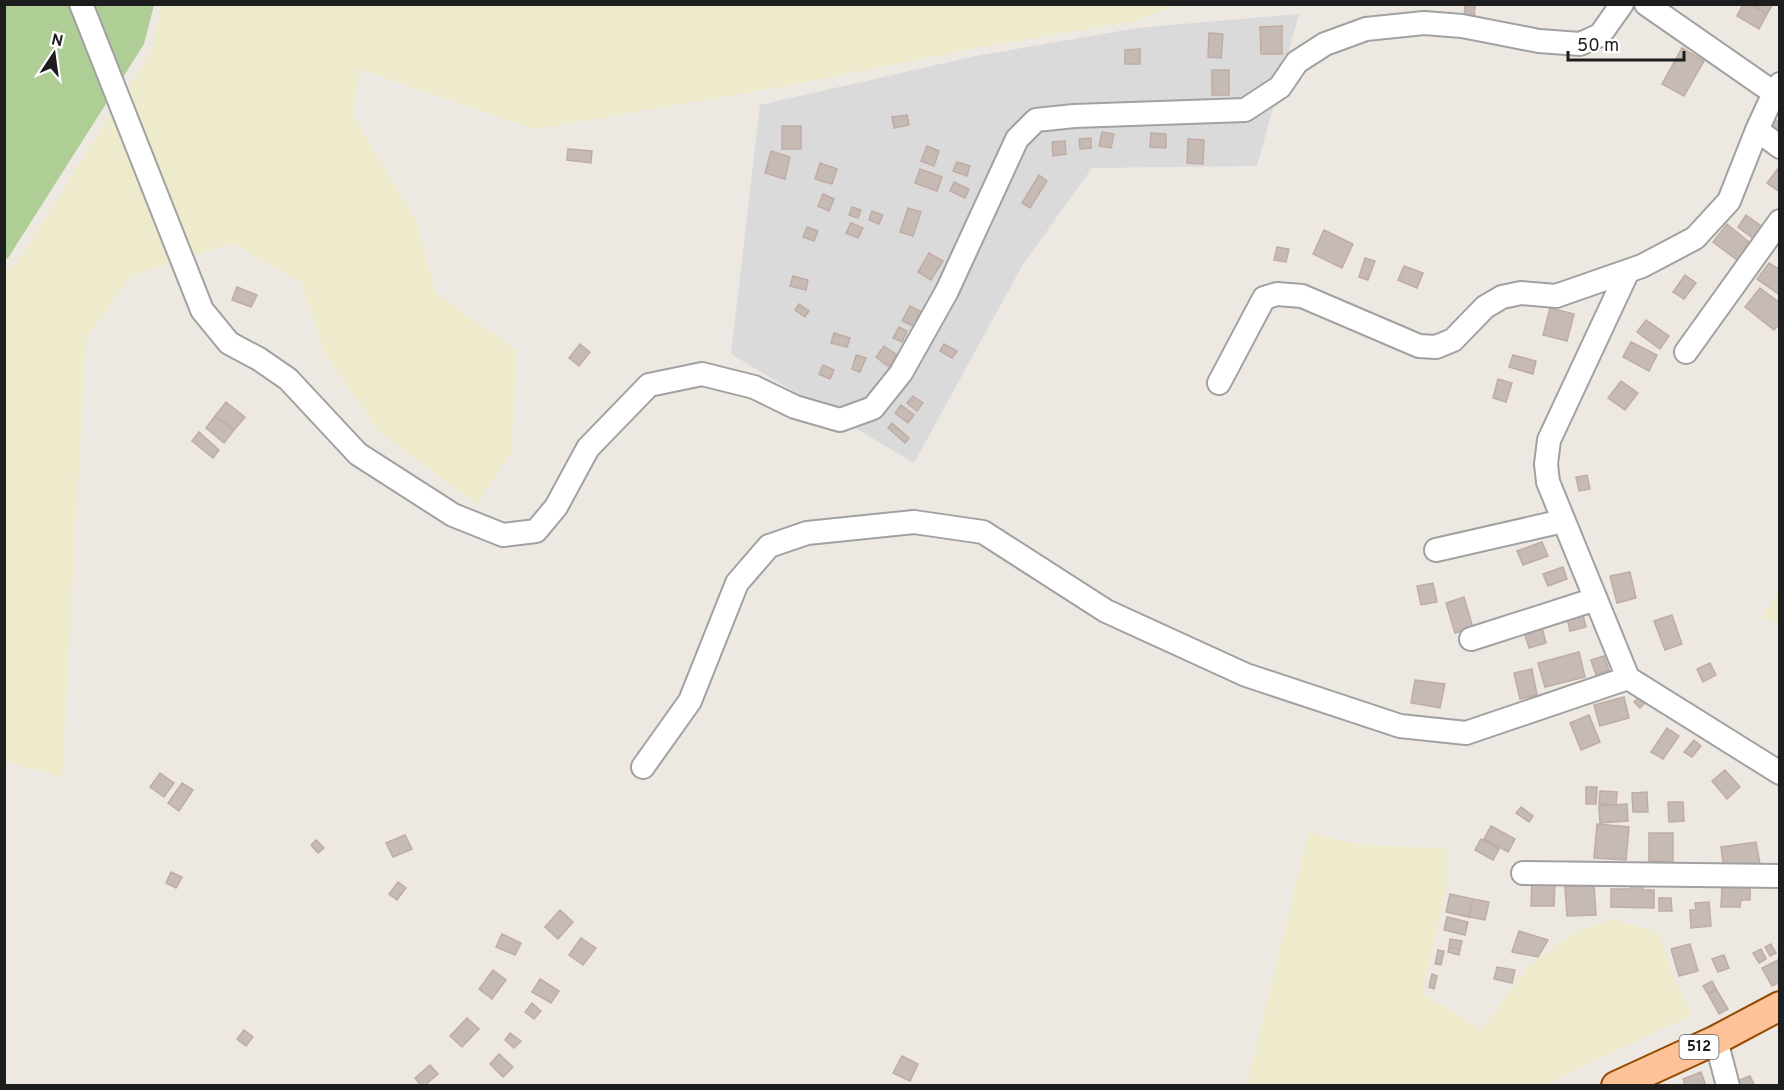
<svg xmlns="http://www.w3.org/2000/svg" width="1784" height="1090" viewBox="0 0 1784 1090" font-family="Overpass,sans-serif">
	<rect width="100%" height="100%" fill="#eee8e2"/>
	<path fill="#dbdada" d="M1299 14 1257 166 1092 168 1022 266 914 463 731 354 760 105 976 56 1137 28Z"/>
	<path fill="#eeebcd" d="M162 5H1178L1135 21 977 48 753 92 535 129 359 69 353 116 416 220 435 292 517 351 511 453 477 504 381 434 326 356 301 282 232 243 131 276 86 338 62 777 5 761 4 269 15 265 151 51Z
		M1779 589V623L1761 619Z
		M1308 833 1358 844 1447 849V886L1422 993 1479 1029 1489 1020 1528 966 1554 946 1580 930 1612 919 1659 933 1672 974 1692 1015 1543 1085H1247Z"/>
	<path fill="#afce96" d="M4 5H154L144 44 8 258 5 259Z"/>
	<path fill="#c6bab5" stroke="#c0aca4" stroke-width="1.5" d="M1465 4H1475L1474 21 1464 20Z
		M1743 4H1750L1767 14 1759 29 1737 16Z
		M1750 4H1773L1767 14Z
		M1282 26V54H1261L1260 27Z
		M1209 33 1223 34 1221 58 1208 57Z
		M1682 48 1704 61 1684 96 1662 84Z
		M1140 49V64H1125V50Z
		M1212 70H1229V95H1212Z
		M907 115 909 125 894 128 892 117Z
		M1774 119 1780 122V139L1767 131Z
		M782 126H801V149H782Z
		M1102 132 1114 134 1111 148 1099 146Z
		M1151 133 1166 134V148L1150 147Z
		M1091 138V148L1080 149 1079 139Z
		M1188 139 1204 140 1203 164 1187 163Z
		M1065 141 1066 154 1053 156 1052 142Z
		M927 146 939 151 934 166 921 161Z
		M568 149 592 151 591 163 567 160Z
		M771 151 790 157 785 179 765 173Z
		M957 162 970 166 967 176 953 171Z
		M820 163 837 169 832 184 815 179Z
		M1780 166V192L1767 183Z
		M920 169 942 177 937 191 915 183Z
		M1039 175 1047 181 1030 208 1022 203Z
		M954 182 969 189 965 198 950 191Z
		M823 194 834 199 829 211 818 206Z
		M852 207 861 210 858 218 849 215Z
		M908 208 921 212 913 236 900 232Z
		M872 211 883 215 879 224 869 220Z
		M1746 215 1764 228 1755 240 1738 227Z
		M851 223 863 228 858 238 846 233Z
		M1727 224 1754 246 1741 263 1713 242Z
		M807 227 818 231 814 241 803 237Z
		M1324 230 1353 244 1342 268 1313 254Z
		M1277 247 1289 249 1286 262 1274 260Z
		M929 253 943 261 931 280 918 272Z
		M1365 258 1375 261 1368 280 1359 277Z
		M1769 263 1780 270V295L1757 279Z
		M1404 266 1423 273 1417 288 1398 280Z
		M1685 275 1696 283 1684 299 1673 292Z
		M793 276 808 280 806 290 790 286Z
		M237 287 257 295 251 307 232 300Z
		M1760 288 1780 303V323L1774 330 1745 307Z
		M799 304 809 311 805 317 795 310Z
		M910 306 922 312 915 327 902 321Z
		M1550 308 1574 314 1567 341 1543 335Z
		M1646 320 1669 336 1660 349 1637 332Z
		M899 327 907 331 902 342 893 338Z
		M834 333 850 338 847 347 831 343Z
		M1631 342 1657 355 1649 371 1623 357Z
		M580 344 590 352 579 366 569 358Z
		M944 344 957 351 952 358 940 351Z
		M884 346 897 355 889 367 876 357Z
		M856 355 866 358 860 372 852 369Z
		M1513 355 1536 361 1533 374 1509 367Z
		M823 365 834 370 830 379 819 374Z
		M1498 379 1512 383 1506 402 1493 398Z
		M1621 381 1638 393 1625 410 1608 398Z
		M913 396 923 403 917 411 907 403Z
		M226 402 245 417 234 430 215 416Z
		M901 405 914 415 908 423 895 413Z
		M215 416 234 430 224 443 206 428Z
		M892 423 909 438 905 443 888 428Z
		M199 432 219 450 213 458 192 441Z
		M1587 475 1590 489 1579 491 1576 477Z
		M1542 542 1548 556 1523 565 1517 551Z
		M1563 567 1567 579 1548 586 1543 574Z
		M1630 572 1636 598 1617 603 1610 576Z
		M1433 583 1437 602 1421 605 1417 586Z
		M1464 597 1473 628 1455 633 1446 603Z
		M1582 611 1586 627 1570 631 1566 614Z
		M1672 615 1682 644 1665 650 1654 621Z
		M1542 627 1546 643 1529 648 1524 632Z
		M1579 652 1585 677 1545 687 1538 663Z
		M1604 656 1609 670 1596 675 1591 660Z
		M1710 663 1716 675 1703 682 1697 669Z
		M1532 669 1537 695 1520 699 1514 673Z
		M1415 680 1445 684 1440 708 1411 703Z
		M1641 695 1647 701 1640 708 1634 702Z
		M1624 697 1629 718 1600 726 1594 705Z
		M1589 715 1600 742 1581 750 1570 723Z
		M1667 728 1679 736 1663 759 1651 752Z
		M1694 740 1701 746 1692 757 1684 752Z
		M1725 770 1740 787 1727 799 1712 781Z
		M160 773 174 783 164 797 150 787Z
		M182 783 193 790 179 811 168 803Z
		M1586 787H1597L1596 804H1586Z
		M1600 791 1617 792 1616 805 1599 804Z
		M1647 792 1648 812H1633L1632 793Z
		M1668 802H1683L1684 821 1669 822Z
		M1627 804 1628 821 1600 823 1599 806Z
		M1521 807 1533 816 1529 822 1516 813Z
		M1597 824 1629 827 1626 860 1594 858Z
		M1491 826 1515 839 1508 852 1484 839Z
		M1649 833H1673V862L1649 861Z
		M405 835 412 849 393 857 386 843Z
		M1481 839 1499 849 1493 860 1475 850Z
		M316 840 324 848 318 853 311 845Z
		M1756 842 1760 864 1724 869 1721 847Z
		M171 872 182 877 176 888 166 883Z
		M1631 880H1643V890H1654V908L1611 907V889H1631Z
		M1532 881 1555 882 1554 906H1531Z
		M398 882 406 888 397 900 389 894Z
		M1594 885 1596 915 1567 916 1565 887Z
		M1722 887 1750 888V900H1741L1740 907H1721Z
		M1450 894 1473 899 1469 917 1446 912Z
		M1659 898H1671L1672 911H1659Z
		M1473 899 1489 902 1485 920 1469 917Z
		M1709 902 1711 926 1691 928 1690 910H1696L1695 903Z
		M560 910 573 922 558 939 545 927Z
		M1447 917 1468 922 1465 935 1444 930Z
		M1519 931 1548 940 1538 957 1512 952Z
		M502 934 521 943 515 955 496 947Z
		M581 938 596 948 583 965 569 955Z
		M1450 939 1462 941 1460 949 1449 947Z
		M1690 944 1698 971 1679 976 1671 949Z
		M1771 944 1776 953 1770 956 1765 947Z
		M1449 947 1460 949 1459 955 1448 952Z
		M1761 949 1766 959 1759 963 1753 953Z
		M1438 950 1444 951 1441 965 1435 964Z
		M1724 955 1729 968 1718 972 1712 959Z
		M1778 960 1780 963V982L1772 986 1762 968Z
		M1497 967 1515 970 1512 983 1494 979Z
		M493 970 506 980 492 999 479 989Z
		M1432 974 1437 976 1434 989 1429 987Z
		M540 979 559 991 551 1003 532 992Z
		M1712 981 1716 989 1708 994 1703 986Z
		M1716 989 1728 1009 1719 1014 1708 994Z
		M532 1003 541 1011 534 1019 525 1012Z
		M467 1018 479 1029 462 1047 450 1036Z
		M244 1030 253 1037 246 1046 237 1039Z
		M510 1033 521 1041 514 1048 505 1040Z
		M499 1054 513 1067 503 1077 490 1064Z
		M902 1056 918 1064 910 1081 893 1073Z
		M430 1065 438 1074 424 1086H421L415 1078Z
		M1701 1072 1706 1086H1685L1683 1079Z
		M1750 1076 1755 1086H1743L1740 1080Z"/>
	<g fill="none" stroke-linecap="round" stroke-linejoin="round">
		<g stroke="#a1a1a1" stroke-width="26">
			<path id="minor" d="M81 4 202 310 229 343 259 359 288 379 358 454 453 515 503 535 536 531 556 507 588 448 649 385 702 374 754 387 795 407 840 420 873 408 901 373 947 291 1017 139 1036 120 1074 116 1245 110 1280 87 1297 62 1325 44 1366 29 1424 23 1462 26 1539 41 1580 44 1600 35 1622 4
				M1646 4 1774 93
				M1757 130 1780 147
				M1628 271 1549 440 1546 464 1548 482 1628 678 1780 773
				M1686 352 1780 221
				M1219 383 1264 298 1277 294 1302 296 1419 346 1436 347 1453 340 1485 307 1502 297 1521 293 1556 296 1642 266 1695 238 1729 201 1757 130 1774 93 1780 84
				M1436 550 1563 521
				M1471 639 1596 599
				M643 767 690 701 737 583 769 546 807 533 914 522 983 532 1106 611 1246 675 1400 726 1466 733 1628 678
				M1523 873 1780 876
				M1716 1040 1728 1086"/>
		</g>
		<g stroke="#954c00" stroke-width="32">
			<path id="major" d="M1616 1086 1716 1040 1780 1006"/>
		</g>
		<use href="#minor" stroke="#fff" stroke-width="22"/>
		<use href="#major" stroke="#fdc298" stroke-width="28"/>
	</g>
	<g text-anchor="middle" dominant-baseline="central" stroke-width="6" stroke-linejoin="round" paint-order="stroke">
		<rect fill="#fff" stroke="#616161" stroke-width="1.5" x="1679.5" y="1035" width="39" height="24" rx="4.5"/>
		<g font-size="15" font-weight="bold" fill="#1d1d1d">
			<text x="1699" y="1047">512</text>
		</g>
	</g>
	<rect width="1784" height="1090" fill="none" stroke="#1d1d1d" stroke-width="12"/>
	<g transform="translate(54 54) rotate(13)" stroke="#ffffff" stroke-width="4.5" paint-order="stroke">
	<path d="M0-4.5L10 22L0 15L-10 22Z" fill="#1d1d1d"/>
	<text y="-9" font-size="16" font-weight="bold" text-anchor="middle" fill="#1d1d1d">N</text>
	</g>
	<path d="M1568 51v9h116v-9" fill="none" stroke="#1d1d1d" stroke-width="3"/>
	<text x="1577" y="51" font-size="18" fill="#1d1d1d" stroke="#ffffff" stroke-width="4.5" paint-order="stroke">50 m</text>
</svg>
